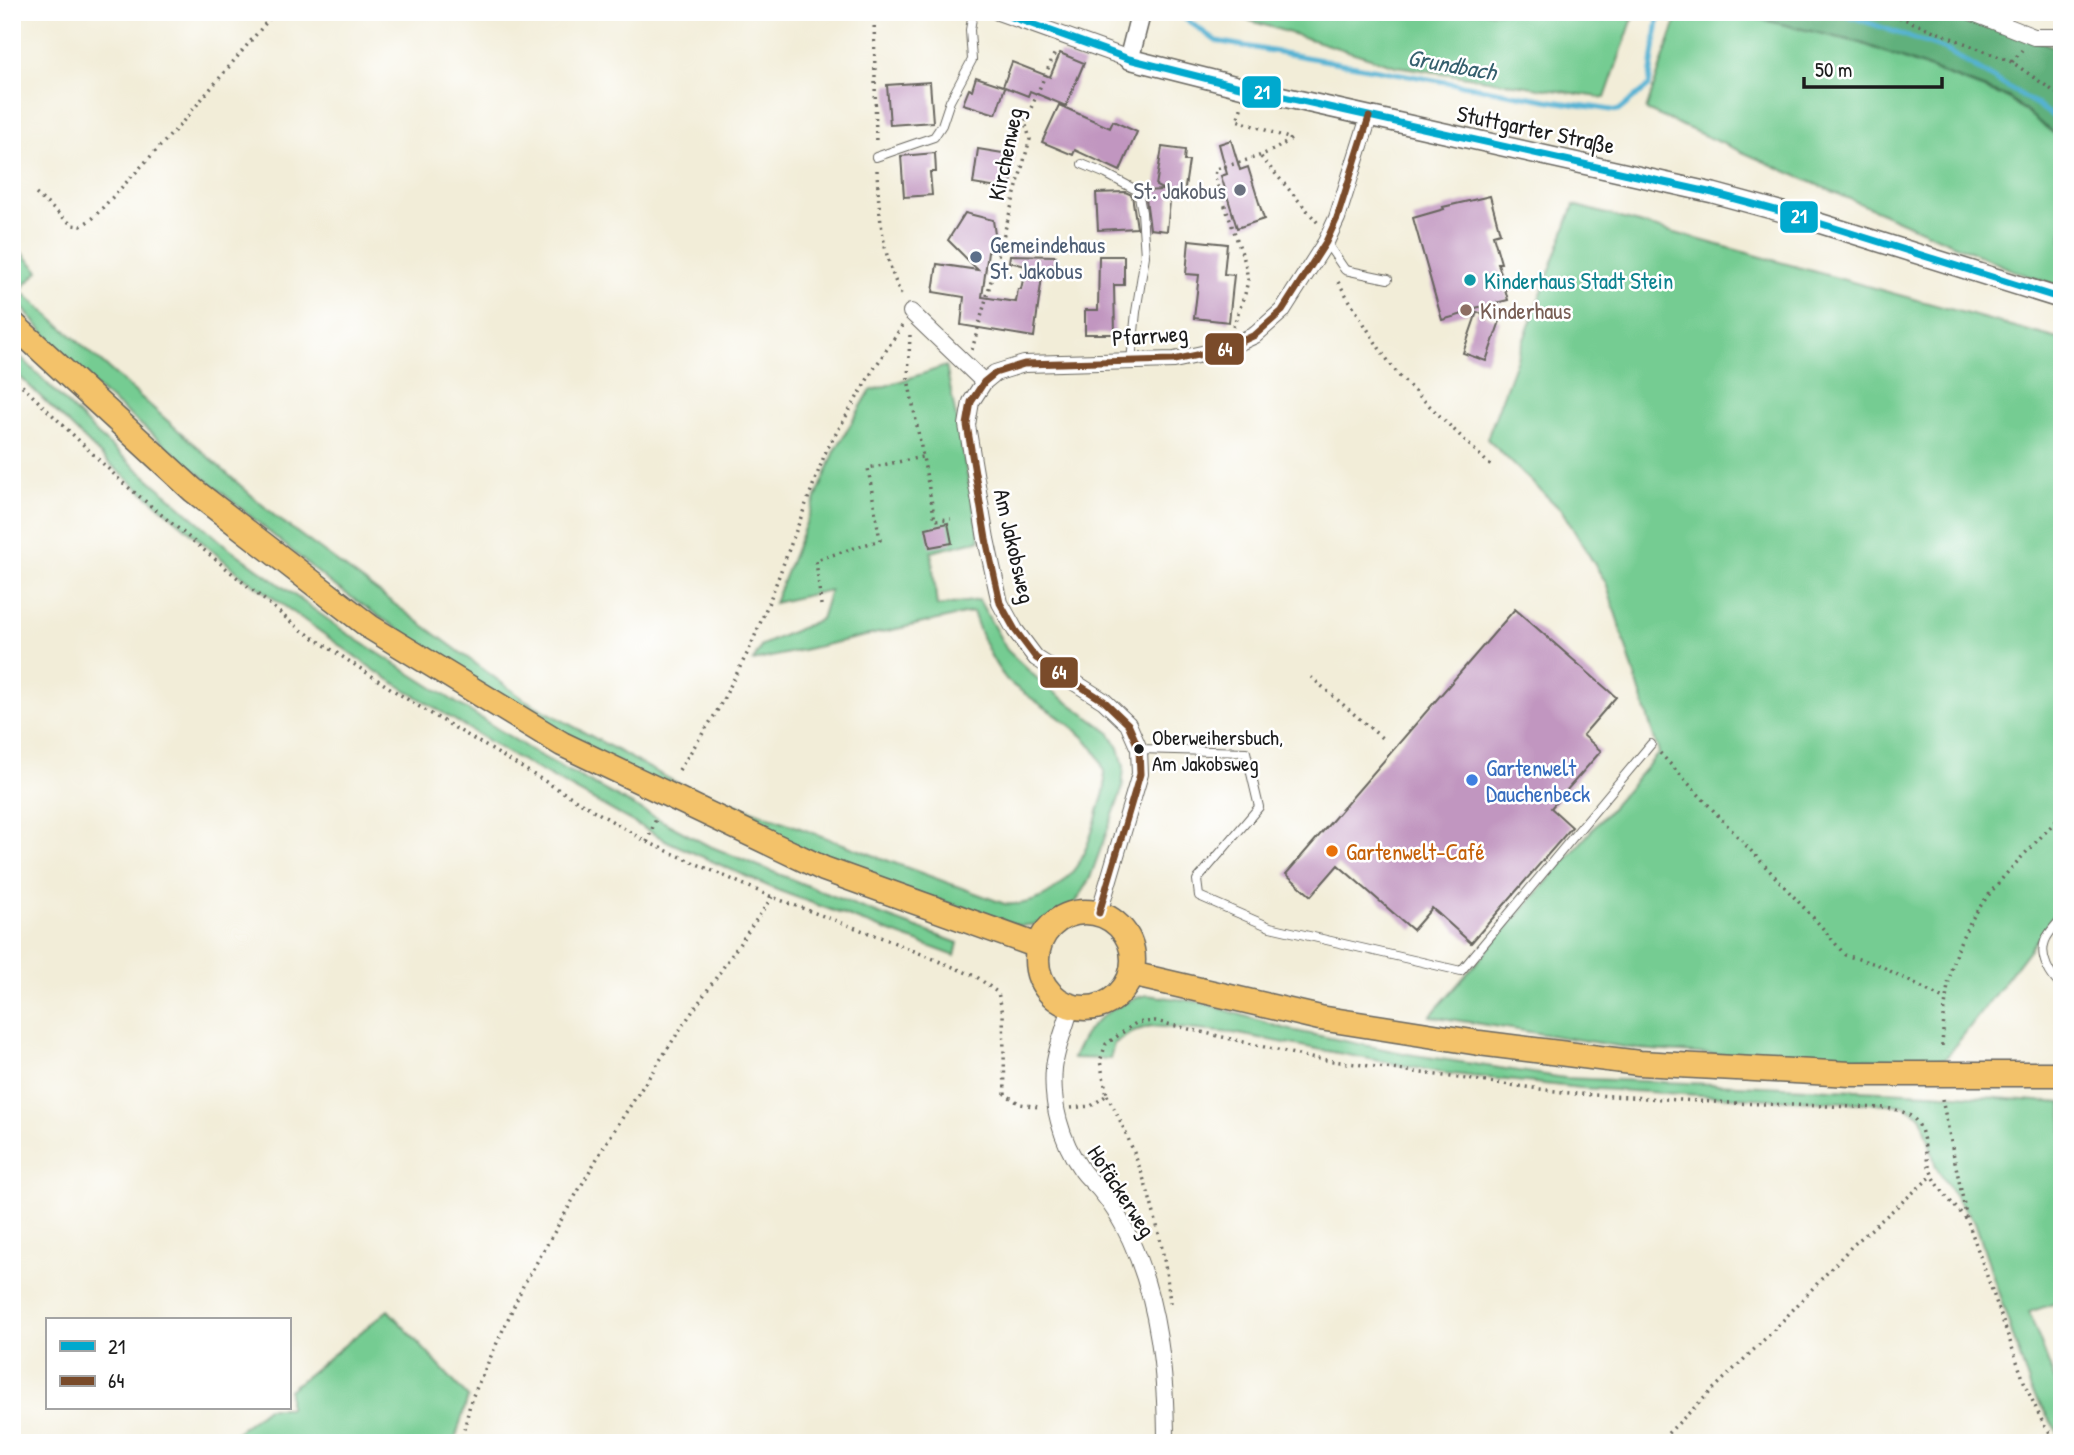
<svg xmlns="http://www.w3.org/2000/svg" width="2074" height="1455" viewBox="0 0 2074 1455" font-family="'Patrick Hand',sans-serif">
	<rect width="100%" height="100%" fill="#fff"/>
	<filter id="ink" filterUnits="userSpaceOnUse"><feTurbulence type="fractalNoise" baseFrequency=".0143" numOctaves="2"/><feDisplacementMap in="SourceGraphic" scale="14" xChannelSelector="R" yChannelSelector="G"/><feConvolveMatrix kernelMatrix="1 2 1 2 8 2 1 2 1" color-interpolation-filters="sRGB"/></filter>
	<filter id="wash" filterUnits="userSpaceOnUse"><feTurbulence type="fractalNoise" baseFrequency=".00686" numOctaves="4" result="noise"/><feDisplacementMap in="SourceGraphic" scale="28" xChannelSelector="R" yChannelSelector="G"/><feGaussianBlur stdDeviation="1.57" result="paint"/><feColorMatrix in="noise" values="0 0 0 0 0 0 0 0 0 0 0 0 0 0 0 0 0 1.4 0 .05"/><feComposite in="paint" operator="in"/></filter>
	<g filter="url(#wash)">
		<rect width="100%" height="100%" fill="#f2edd8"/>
		<path fill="#75cc92" stroke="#487457" stroke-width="2" d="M1222 12H1635L1605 98 1396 66Z
			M1679 12H1731L1861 43 2008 98 2062 140V287L2017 272 1646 110Z
			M1574 205 2062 340V907L1945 1059H1780L1637 1049 1430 1016 1659 753 1606 583 1562 511 1487 439Z
			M12 242 39 271 20 290 276 517 525 700 673 781 1005 904C1035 906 1059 891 1076 867 1088 849 1094 828 1099 808 1102 800 1106 790 1105 782 1104 740 1061 720 1031 698 1023 692 1012 686 1006 679 990 659 981 636 973 612L753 661 762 645 821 619 830 590 774 603 835 451 870 391 946 366 980 540 931 552 937 606 979 600 1007 650 1044 685 1109 732 1119 748 1124 766 1122 790 1090 878 1076 902 1061 917 1046 923 1020 926 850 872 549 733 329 582 79 373 12 296Z
			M12 348 98 435 225 545 345 632 537 754 707 845 860 907 958 943 955 956 777 890 669 842 506 752 377 672 241 575 110 464 12 369Z
			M1147 995 1200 1002 1286 1029 1408 1054 1565 1078 1930 1093 2062 1103V1301L2029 1312 2062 1399V1439L2031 1390 1975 1222 1956 1198 1936 1167 1922 1117 1905 1106 1889 1104 1767 1099 1580 1088 1443 1073 1233 1033 1151 1026 1134 1031 1114 1044 1110 1059 1073 1058C1077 1050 1081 1040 1086 1033 1100 1014 1124 1000 1147 995Z
			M388 1310 468 1397 454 1443H223L267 1408H289V1390Z"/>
		<path fill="#60b07c" stroke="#3e664c" stroke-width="2" d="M1731 12H1951L2062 49V140L2008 97 1861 43Z"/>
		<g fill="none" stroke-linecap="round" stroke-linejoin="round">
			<path stroke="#54b2d3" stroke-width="5" d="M1176 12 1216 41 1552 101 1618 111 1649 86 1659 12
				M1838 12 1946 50 2036 104 2062 123"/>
		</g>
		<g id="blocks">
			<path fill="#c196c0" d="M1060 53 1084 63 1066 106 1030 91 1028 96 1005 87 996 114 963 104 969 89 972 90 976 77 1003 86 1012 62 1050 77Z
				M930 82 933 122 890 125 887 85Z
				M1059 105 1110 128 1113 121 1137 132 1120 171 1075 150 1073 155 1042 142Z
				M1231 140 1240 170 1248 167 1264 219 1237 228 1221 176 1227 174 1219 144Z
				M1162 147 1185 150 1184 161H1189L1184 194 1171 192 1167 231 1150 229 1145 191 1164 190 1156 186Z
				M978 149 1015 155 1010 190 973 184Z
				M935 153 936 172H930L932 195 904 197 901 156Z
				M1125 192 1132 195 1137 228 1098 230 1096 193Z
				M1490 196 1500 233 1493 235 1501 263H1498L1508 300 1471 309 1474 311 1442 320 1413 218 1444 209 1443 207Z
				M965 213 993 220 997 249 988 252 982 297 1016 302 1018 289H1021L1026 266 1009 262 1010 255 1056 256 1053 271 1043 269 1034 337 961 325 964 297 933 292 937 264 978 270 948 240Z
				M1189 240 1227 244 1224 274 1234 275 1229 322 1194 318 1199 275 1186 274Z
				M1099 256H1124V285H1114L1115 334H1085V310H1098Z
				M1477 312 1500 321 1486 361 1463 353Z
				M948 523 952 543 930 547 926 528Z
				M1515 609 1616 697 1583 735 1601 751 1551 808 1572 827 1471 943 1432 908 1413 930 1338 865 1311 896 1286 874Z"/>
		</g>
	</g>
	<g filter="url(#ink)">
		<use href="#blocks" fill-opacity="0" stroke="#67655e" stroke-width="2"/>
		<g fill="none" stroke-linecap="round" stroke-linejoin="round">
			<g stroke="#67655e" stroke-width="10">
				<path id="service" d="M876 157 934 137 942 125 950 101 972 60 970 30 973 12
					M1082 164 1106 174 1138 191 1142 212 1145 256 1136 312 1131 361
					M1326 242 1345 270 1388 279
					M1139 749 1246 752 1259 807 1197 880 1199 896 1270 927 1461 971 1651 744
					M2062 918C2056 925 2048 933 2045 941 2039 957 2050 976 2062 987"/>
			</g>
			<g stroke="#67655e" stroke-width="18">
				<path id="minor" d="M998 12 1129 59
					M1971 12 2034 37H2062
					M911 312 984 382
					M1099 913 1140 774 1139 749 1128 724 1104 701 1036 658 1015 630 1000 603 986 539 967 425 971 402 984 382 995 373 1024 364 1174 360 1225 349 1255 335 1282 311 1326 242 1337 218 1369 117
					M1071 1006C1066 1026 1056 1048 1054 1068 1051 1103 1061 1141 1081 1169 1086 1177 1093 1182 1099 1189 1111 1203 1122 1222 1130 1239 1159 1302 1166 1374 1166 1443"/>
			</g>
			<g stroke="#67655e" stroke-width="22">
				<path id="tertiary" d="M1141 12 1129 59 1248 89 1713 193 1790 214 2062 299"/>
			</g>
			<g stroke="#67655e" stroke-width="27">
				<path id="primary" d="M12 323 193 490 370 627 562 744 824 869 1038 946
					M1037 960a48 48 0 1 1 96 0a48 48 0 1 1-96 0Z
					M1131 974 1320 1018 1479 1043 1639 1063 1851 1074H2062"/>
			</g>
			<path stroke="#67655e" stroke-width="3.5" stroke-dasharray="2 5" stroke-linecap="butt" d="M874 12 876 145
				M1886 12 2012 62 2062 97
				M2012 62 2022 50
				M1261 157 1318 223
				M877 170C879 215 882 257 903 298
				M36 194 72 225 81 226 93 218 180 125 275 12
				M1338 282 1381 351 1400 377 1492 467
				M1233 327 1245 294 1248 280 1245 262 1215 178 1216 169C1243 161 1268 156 1291 139L1237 120 1242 106
				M910 335 908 379 935 520 951 519
				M972 350 1030 139 1025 122 1056 50
				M12 376 122 482 297 627 413 703 647 842 772 897 888 940 977 977 998 993 1003 1013 1005 1094 1020 1104 1039 1107
				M821 605 816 560 880 540 868 468 922 457
				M1311 677 1383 739
				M1660 753 1820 925 1845 955 1879 965 1945 1000
				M679 770 716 713 749 650 771 597 826 451 870 375 902 326
				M647 842 656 819
				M1942 1046C1944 1015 1946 981 1957 950 1977 896 2024 857 2062 814
				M1107 1095C1142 1159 1163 1231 1170 1303
				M1942 1099 1967 1219 2026 1387 2044 1425 2058 1443
				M1071 1108 1091 1106 1107 1095 1100 1061 1106 1044 1136 1023 1155 1021 1311 1058 1577 1094 1732 1103 1886 1108C1935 1115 1917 1143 1933 1176 1942 1193 1954 1206 1967 1219
				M461 1443 471 1400 523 1286 606 1143 681 1028 772 897
				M1658 1443 1775 1329 1852 1246 1933 1175"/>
			<use href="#service" stroke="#fff" stroke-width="8"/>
			<use href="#minor" stroke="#fff" stroke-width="16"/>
			<use href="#tertiary" stroke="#fff" stroke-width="19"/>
			<use href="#primary" stroke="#f3c26a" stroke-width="24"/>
			<g stroke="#fff" stroke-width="12">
				<path id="bus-1" d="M998 12 1129 59 1248 89 1713 193 1790 214 2062 299"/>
			</g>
			<g stroke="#fff" stroke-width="12">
				<path id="bus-2" d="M1099 913 1140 774 1139 749 1128 724 1104 701 1036 658 1015 630 1000 603 986 539 967 425 971 402 984 382 995 373 1024 364 1174 360 1225 349 1255 335 1282 311 1326 242 1337 218 1369 117"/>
			</g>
			<use href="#bus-1" stroke="#00a9ce" stroke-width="7"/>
			<use href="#bus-2" stroke="#7a4b2a" stroke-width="7"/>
		</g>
	</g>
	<circle fill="#6b7280" stroke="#fff" stroke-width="2.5" cx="1240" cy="190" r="7"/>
	<circle fill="#5c6f8a" stroke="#fff" stroke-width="2.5" cx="976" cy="257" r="7"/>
	<circle fill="#0f9aa8" stroke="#fff" stroke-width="2.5" cx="1470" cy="280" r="7"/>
	<circle fill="#8d6e63" stroke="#fff" stroke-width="2.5" cx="1466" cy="310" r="7"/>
	<circle fill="#1c1c1c" stroke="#fff" stroke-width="2.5" cx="1139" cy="749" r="6"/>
	<circle fill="#3f7fe0" stroke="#fff" stroke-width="2.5" cx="1472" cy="780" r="7"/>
	<circle fill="#e8710a" stroke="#fff" stroke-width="2.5" cx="1332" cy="851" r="7"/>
	<g text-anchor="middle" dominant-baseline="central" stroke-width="5" stroke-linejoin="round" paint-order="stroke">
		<g font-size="21" fill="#1c1c1c" stroke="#fff" text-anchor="start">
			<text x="1152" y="737">Oberweihersbuch,<tspan x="1152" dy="26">Am Jakobsweg</tspan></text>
		</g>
		<g font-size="23" fill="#1c1c1c" stroke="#fff">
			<text transform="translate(1536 129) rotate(12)">Stuttgarter Straße</text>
			<text transform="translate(1005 154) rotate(-78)">Kirchenweg</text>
			<text transform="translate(1150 335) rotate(-4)">Pfarrweg</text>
			<text transform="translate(1015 546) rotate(77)">Am Jakobsweg</text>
			<text transform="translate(1122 1191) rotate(57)">Hofäckerweg</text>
		</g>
		<g font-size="23" fill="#5b616d" stroke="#fff" text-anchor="end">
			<text x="1226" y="190">St. Jakobus</text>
		</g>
		<g font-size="23" fill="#4e5e75" stroke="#fff" text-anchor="start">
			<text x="990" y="244">Gemeindehaus<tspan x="990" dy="26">St. Jakobus</tspan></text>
		</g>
		<g font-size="23" fill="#0d838f" stroke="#fff" text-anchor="start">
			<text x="1484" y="280">Kinderhaus Stadt Stein</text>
		</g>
		<g font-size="23" fill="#785e54" stroke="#fff" text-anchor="start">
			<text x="1480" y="310">Kinderhaus</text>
		</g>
		<g font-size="23" fill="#366cbe" stroke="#fff" text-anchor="start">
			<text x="1486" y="767">Gartenwelt<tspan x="1486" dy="26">Dauchenbeck</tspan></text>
		</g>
		<g font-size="23" fill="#c56008" stroke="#fff" text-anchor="start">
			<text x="1346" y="851">Gartenwelt-Café</text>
		</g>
		<g font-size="24" font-style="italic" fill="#35606e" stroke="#fff">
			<text transform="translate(1452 64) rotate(10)">Grundbach</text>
		</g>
	</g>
	<g stroke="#fff" stroke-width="2.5">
		<rect x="1241" y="75" width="41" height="34" rx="7" fill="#00a9ce"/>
		<rect x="1779" y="200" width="40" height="34" rx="7" fill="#00a9ce"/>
		<rect x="1204" y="332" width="41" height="34" rx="7" fill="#7a4b2a"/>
		<rect x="1039" y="656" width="40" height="33" rx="7" fill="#7a4b2a"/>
	</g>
	<g font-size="19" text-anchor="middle" font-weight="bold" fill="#fff">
		<text x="1262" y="99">21</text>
		<text x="1799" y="223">21</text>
		<text x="1225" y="356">64</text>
		<text x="1059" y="679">64</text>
	</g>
	<rect width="2074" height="1455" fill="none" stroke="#fff" stroke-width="42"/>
	<rect x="46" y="1318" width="245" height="91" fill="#ffffff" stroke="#a4a4a4" stroke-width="2"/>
	<rect x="60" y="1341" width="35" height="10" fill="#00a9ce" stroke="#a4a4a4" stroke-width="2"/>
	<text x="108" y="1354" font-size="21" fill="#1c1c1c">21</text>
	<rect x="60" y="1376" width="35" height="10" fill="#7a4b2a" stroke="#a4a4a4" stroke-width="2"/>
	<text x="108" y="1388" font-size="21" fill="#1c1c1c">64</text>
	<path d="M1804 77v10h138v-10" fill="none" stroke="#1c1c1c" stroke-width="3.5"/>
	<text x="1815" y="77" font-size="21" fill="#1c1c1c" stroke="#ffffff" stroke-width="5" paint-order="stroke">50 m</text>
</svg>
